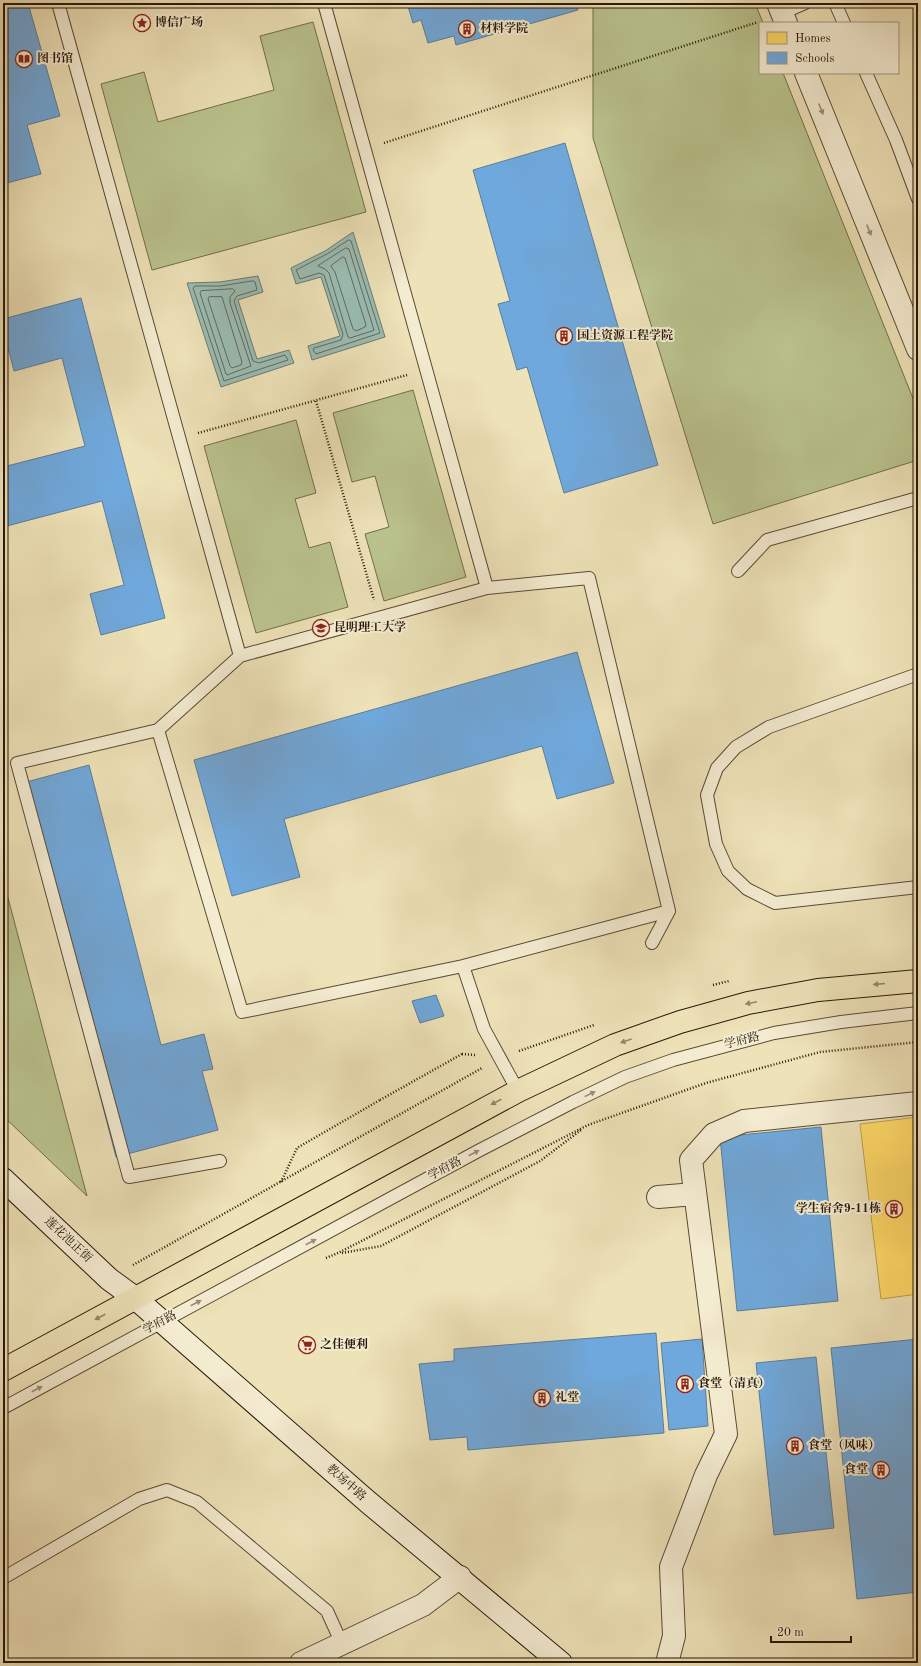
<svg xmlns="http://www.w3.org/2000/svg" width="921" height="1666" viewBox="0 0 921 1666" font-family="'Old Standard TT','Noto Serif SC',serif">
	<rect width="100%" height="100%" fill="#eee2b8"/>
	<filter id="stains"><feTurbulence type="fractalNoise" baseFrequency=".005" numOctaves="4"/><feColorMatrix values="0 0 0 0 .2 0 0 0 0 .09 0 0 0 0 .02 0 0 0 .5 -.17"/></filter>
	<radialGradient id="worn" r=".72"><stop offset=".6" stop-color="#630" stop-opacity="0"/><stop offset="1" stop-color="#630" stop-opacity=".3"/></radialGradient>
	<path fill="#bac38e" stroke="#716e4c" d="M591 3H755L763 23H760V73H783L918 411V460L713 524 593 138V9Z
		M313 22 366 212 152 270 101 84 144 72 158 122 274 90 260 36Z
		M413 390 466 577 384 601 365 534 389 527 375 476 352 482 333 413Z
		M296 420 316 493 295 499 309 548 330 542 348 607 256 633 204 446Z
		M3 879 87 1196 3 1116Z"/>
	<path fill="#9abdb4" stroke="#6c7b70" d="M353 232 385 337 312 360 308 346 340 336 321 277 296 284 291 268 325 251Z
		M258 276 263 292 238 300 257 359 289 350 294 363 221 387 187 283 220 282Z"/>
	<path fill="#ffd966" stroke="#be9f4a" d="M918 1117V1294L881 1299 860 1124Z"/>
	<path fill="#6fa8dc" stroke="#5a7d9d" d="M3 3H28L60 116 27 125 41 174 3 184Z
		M407 3H576L578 10 456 45 454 36 428 43 421 20 413 23Z
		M565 143 658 465 564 493 527 367 517 370 498 304 510 301 473 170Z
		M81 298 165 618 101 635 90 594 124 585 102 501 3 527V467L85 446 62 358 14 371 3 328V319Z
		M577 652 614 783 557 799 542 746 284 819 300 877 232 896 194 760Z
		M89 765 161 1045 204 1034 213 1069 202 1071 218 1130 116 1157 19 784Z
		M436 995 444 1016 420 1023 412 1001Z
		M821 1127 838 1301 737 1311 720 1137Z
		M656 1333 664 1433 468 1450 467 1437 430 1440 419 1364 454 1361V1349Z
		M702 1339 708 1426 669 1430 661 1343Z
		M918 1339V1592L857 1599 831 1348Z
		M816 1357 834 1528 774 1535 756 1363Z"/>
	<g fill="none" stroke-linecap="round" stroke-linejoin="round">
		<path stroke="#616a5f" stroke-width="1" d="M349 240 351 241 380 333 316 354 313 350 314 348 341 340 343 334 324 275 319 273 300 279 296 270 327 254Z
			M346 248 349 249 374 330 372 331 350 338 348 337 329 273 325 269 318 266Z
			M343 257 345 258 366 325 365 327 356 331 353 329 335 272 331 266Z
			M253 281 255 282 257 290 237 296 234 301 253 361 259 363 285 355 288 360 224 381 193 288 195 286H220Z
			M233 289 235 291 230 297V303L251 366 227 375 226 374 200 293 201 291Z
			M222 297 242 362 241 365 232 368 230 366 208 299 209 297Z"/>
		<g stroke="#5a4a36" stroke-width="14">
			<path id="service" d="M58 3 240 656 487 588 589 578 669 911 463 966
				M324 3 487 588
				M835 3 844 23
				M782 13 805 3
				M866 73 896 140 918 199
				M738 571 767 540 918 498
				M240 656 158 730 242 1012 463 966 484 1029 518 1091
				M918 674 769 727 736 747 717 768 707 795 716 844 728 871 747 889 775 903 918 887
				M158 730 17 763 129 1177 220 1161
				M652 943 669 911
				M3 1408 480 1150 573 1102 625 1077 673 1060 774 1033 841 1022 918 1013
				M3 1578 139 1499 167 1490 197 1502 327 1611 342 1644"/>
		</g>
		<g stroke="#5a4a36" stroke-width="24">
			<path id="minor" d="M778 3 786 23
				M806 73 918 349
				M658 1197 695 1194
				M301 1663 423 1605 460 1577
				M667 1663 674 1636 671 1567 706 1475 726 1434 691 1160 714 1134 744 1121 918 1103"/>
		</g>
		<g stroke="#28180a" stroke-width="24">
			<path id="secondary" d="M3 1179 109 1279 135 1298 368 1502 561 1663"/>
		</g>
		<g stroke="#28180a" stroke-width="24">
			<path id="primary" d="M3 1370 518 1091 615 1045 680 1022 748 1003 818 990 918 981"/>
		</g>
		<path stroke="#28180a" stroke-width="2.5" stroke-dasharray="1 2" stroke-linecap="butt" d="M384 143 758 22
			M316 401 374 600
			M198 433 407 375
			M713 985 729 981
			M519 1051 594 1025
			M462 1054 475 1055
			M281 1182 297 1148 380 1100
			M342 1253 381 1246 540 1161 581 1130
			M326 1258 338 1253 588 1125 706 1083 820 1052 918 1042
			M133 1265 482 1068"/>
		<use href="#service" stroke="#f4ecd1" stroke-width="12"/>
		<use href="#minor" stroke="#f4ecd1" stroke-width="22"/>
		<use href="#secondary" stroke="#f4ecd1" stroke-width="22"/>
		<use href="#primary" stroke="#eee2b8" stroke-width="22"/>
		<path stroke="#28180a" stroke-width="2.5" stroke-dasharray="1 2" stroke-linecap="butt" d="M380 1100 462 1054"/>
	</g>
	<defs><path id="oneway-solid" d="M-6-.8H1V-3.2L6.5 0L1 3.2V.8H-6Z"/></defs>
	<g fill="#988d77">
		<use href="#oneway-solid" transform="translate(821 109) rotate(68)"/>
		<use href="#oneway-solid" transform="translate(869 230) rotate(68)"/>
		<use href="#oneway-solid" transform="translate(590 1094) rotate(-26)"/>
		<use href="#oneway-solid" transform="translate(474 1153) rotate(-28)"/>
		<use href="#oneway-solid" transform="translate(311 1242) rotate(-28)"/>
		<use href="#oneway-solid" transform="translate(196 1303) rotate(-28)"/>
		<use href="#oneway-solid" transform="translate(37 1389) rotate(-28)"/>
	</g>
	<g fill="#95876a">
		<use href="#oneway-solid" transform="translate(879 984) rotate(175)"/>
		<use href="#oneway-solid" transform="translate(751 1003) rotate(168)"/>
		<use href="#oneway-solid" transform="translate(626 1041) rotate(161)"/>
		<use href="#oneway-solid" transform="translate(496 1102) rotate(152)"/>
		<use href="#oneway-solid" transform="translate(100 1317) rotate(152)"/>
	</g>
	<defs>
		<g id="sight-ring" transform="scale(0.9)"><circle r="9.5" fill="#f4ecd1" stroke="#8f2418" stroke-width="1.5"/><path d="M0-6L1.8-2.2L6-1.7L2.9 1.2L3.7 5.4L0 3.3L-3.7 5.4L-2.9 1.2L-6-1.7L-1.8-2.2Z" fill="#8f2418"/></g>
		<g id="building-ring" transform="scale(0.9)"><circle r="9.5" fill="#f4ecd1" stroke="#8f2418" stroke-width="1.5"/><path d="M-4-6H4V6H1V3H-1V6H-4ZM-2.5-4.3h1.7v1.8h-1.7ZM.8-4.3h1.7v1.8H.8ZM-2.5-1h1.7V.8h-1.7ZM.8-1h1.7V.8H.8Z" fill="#8f2418"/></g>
		<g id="library-ring" transform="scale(0.9)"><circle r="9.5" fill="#f4ecd1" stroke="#8f2418" stroke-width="1.5"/><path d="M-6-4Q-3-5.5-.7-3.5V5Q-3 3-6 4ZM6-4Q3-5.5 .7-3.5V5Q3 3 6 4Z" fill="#8f2418"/></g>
		<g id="university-ring" transform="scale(0.9)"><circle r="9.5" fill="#f4ecd1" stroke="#8f2418" stroke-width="1.5"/><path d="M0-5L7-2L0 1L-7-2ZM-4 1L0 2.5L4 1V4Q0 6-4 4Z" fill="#8f2418"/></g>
		<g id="supermarket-ring" transform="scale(0.9)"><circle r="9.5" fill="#f4ecd1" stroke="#8f2418" stroke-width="1.5"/><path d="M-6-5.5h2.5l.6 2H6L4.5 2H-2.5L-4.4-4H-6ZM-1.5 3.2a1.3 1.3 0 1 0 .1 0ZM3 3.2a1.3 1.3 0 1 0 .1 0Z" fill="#8f2418"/></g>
	</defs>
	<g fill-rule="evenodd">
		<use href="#sight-ring" x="142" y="23"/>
		<use href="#building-ring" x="467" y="29"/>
		<use href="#library-ring" x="24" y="59"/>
		<use href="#building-ring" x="564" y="336"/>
		<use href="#university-ring" x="321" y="628"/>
		<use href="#building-ring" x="894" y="1209"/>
		<use href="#supermarket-ring" x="307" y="1345"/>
		<use href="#building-ring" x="685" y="1384"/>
		<use href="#building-ring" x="542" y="1398"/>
		<use href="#building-ring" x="795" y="1446"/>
		<use href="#building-ring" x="881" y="1470"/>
	</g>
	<g text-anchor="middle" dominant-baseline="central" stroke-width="4" stroke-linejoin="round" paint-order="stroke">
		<g font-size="12" font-weight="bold" fill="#28180a" stroke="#f4ecd1" text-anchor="start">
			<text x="155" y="23">博信广场</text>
			<text x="480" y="29">材料学院</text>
			<text x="37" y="59">图书馆</text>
			<text x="577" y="336">国土资源工程学院</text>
			<text x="334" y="628">昆明理工大学</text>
			<text x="881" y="1209" text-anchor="end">学生宿舍9-11栋</text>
			<text x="320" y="1345">之佳便利</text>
			<text x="698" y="1384">食堂（清真）</text>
			<text x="555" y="1398">礼堂</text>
			<text x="808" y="1446">食堂（风味）</text>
			<text x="868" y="1470" text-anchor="end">食堂</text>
		</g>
		<g font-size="12" fill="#28180a" stroke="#f4ecd1">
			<text transform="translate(742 1041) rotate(-14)">学府路</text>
			<text transform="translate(445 1169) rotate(-28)">学府路</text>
			<text transform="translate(68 1240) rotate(43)">莲花池正街</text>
			<text transform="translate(160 1323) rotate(-28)">学府路</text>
			<text transform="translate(346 1483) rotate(41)">教场中路</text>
		</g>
	</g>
	<rect width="921" height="1666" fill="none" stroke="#eee2b8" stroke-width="16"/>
	<rect x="4" y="4" width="913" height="1658" fill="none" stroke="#28180a" stroke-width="2"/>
	<rect x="8" y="8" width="905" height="1650" fill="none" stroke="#28180a"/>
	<rect x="759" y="22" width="140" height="52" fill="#f4ecd1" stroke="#a29781"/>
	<rect x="767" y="32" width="20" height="12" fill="#ffd966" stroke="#a29781"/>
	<text x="795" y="42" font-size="12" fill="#28180a">Homes</text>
	<rect x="767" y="52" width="20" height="12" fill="#6fa8dc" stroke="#a29781"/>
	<text x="795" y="62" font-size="12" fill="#28180a">Schools</text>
	<path d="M771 1636v6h80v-6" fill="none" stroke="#28180a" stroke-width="2"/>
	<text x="777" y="1636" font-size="12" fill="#28180a" stroke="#f4ecd1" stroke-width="3" paint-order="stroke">20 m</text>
	<rect width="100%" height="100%" filter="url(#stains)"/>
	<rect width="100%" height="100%" fill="url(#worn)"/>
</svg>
